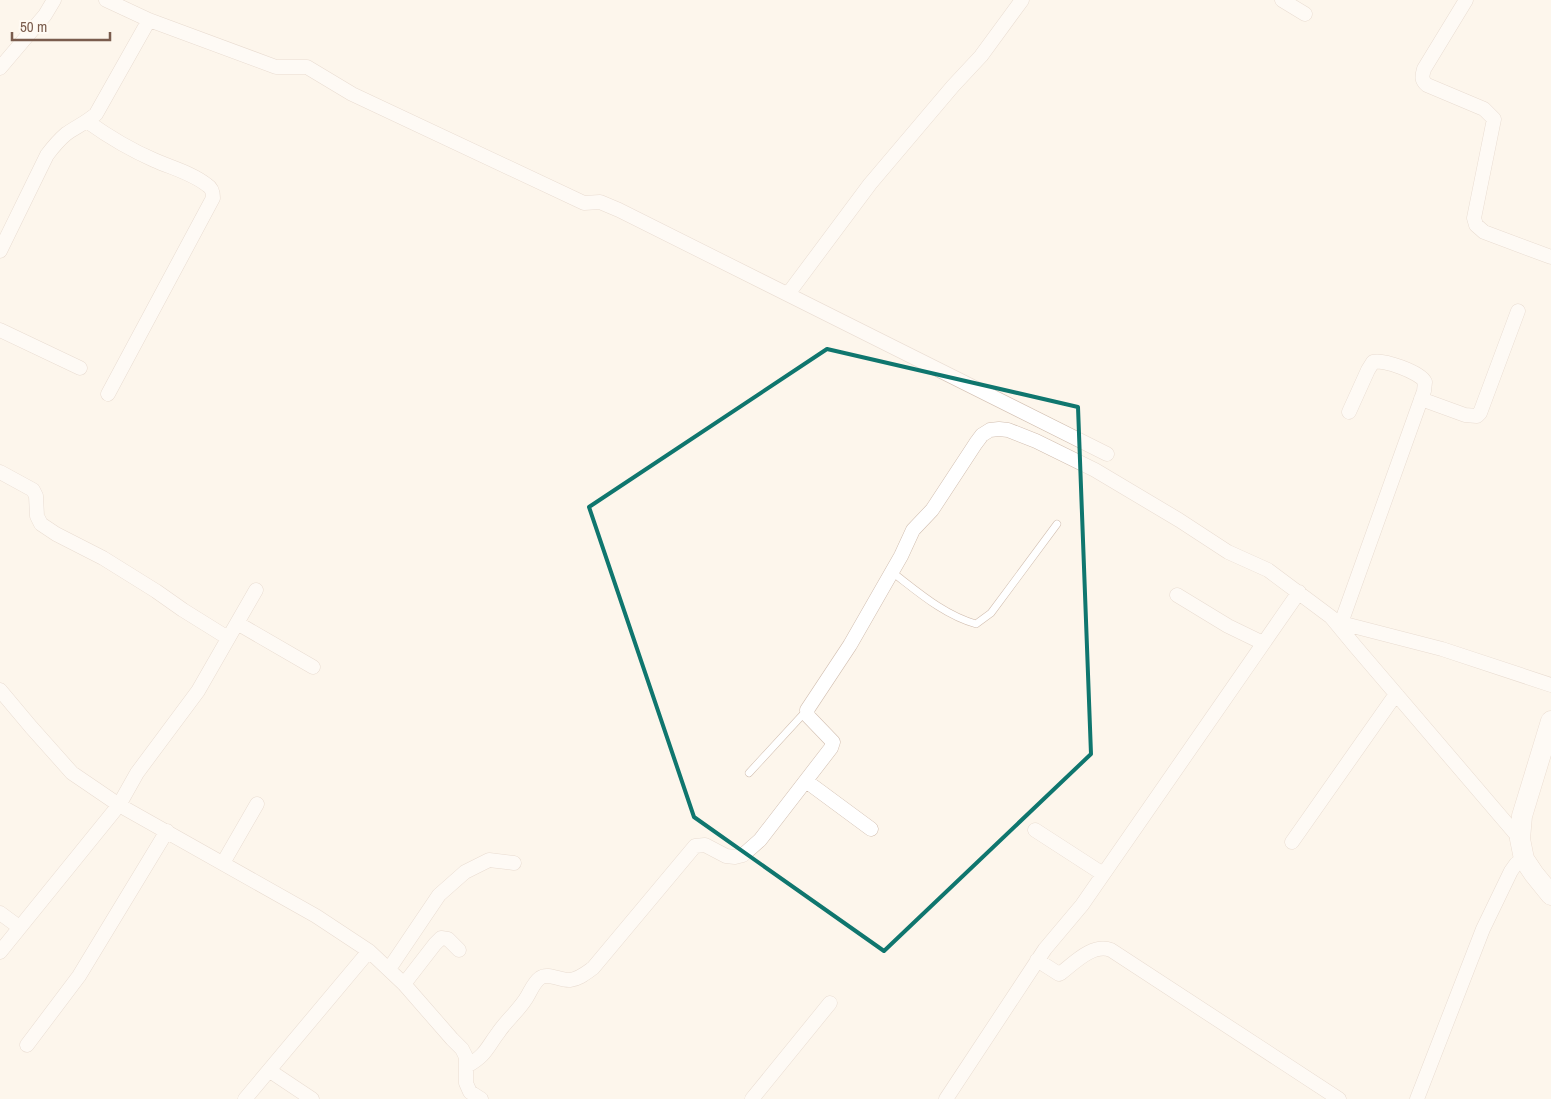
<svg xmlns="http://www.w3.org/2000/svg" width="1551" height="1099" viewBox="0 0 1551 1099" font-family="'Archivo Narrow',sans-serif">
	<rect width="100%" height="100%" fill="#fdf6ec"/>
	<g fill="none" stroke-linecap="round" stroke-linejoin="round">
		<g stroke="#d1beb0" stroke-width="8">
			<path id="lane" d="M892 572C918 592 944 615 976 624L991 613 1057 524
				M749 773 807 710"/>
		</g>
		<g stroke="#d1beb0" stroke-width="15">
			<path id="street" d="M106 0 149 20 276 67H307L352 94 584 203 600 202 619 210 1107 454
				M1282 0 1305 14
				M1466 0 1424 69C1422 76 1421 80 1427 85L1484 109 1494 119 1474 218 1476 225 1484 232 1551 257
				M0 68 45 15 54 0
				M88 122C109 137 131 150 154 160 172 168 192 173 207 185 212 188 213 192 213 198L108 394
				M0 251 47 155C53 147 59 140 66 134 76 127 87 122 96 114L149 20
				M788 294 870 184 953 86 981 56 1022 0
				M0 330 80 368
				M1421 399 1465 415 1477 416 1480 413 1518 311
				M0 472 33 490 36 496 37 516 41 524 56 534 103 558 156 591 183 610 228 638
				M1177 595 1228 626 1263 643
				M237 623 313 667
				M1341 623 1442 649 1551 685
				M1340 626 1424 391 1425 382C1420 372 1383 359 1373 362L1368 370 1349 412
				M0 690 31 727 72 773 119 805 316 916 369 951 404 984 452 1039 462 1049 466 1057V1083L470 1092 481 1099
				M806 781 871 829
				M1035 830 1103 874
				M1292 842 1396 694
				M223 863 257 804
				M0 913 19 927
				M0 952 119 805 137 773 198 691 256 590
				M1037 960 1059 974 1061 973C1074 963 1093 943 1111 950L1339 1099
				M389 969 439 895 465 872 489 860 514 863
				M404 984 435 944 441 938 448 939 459 950
				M27 1045 79 976 167 831
				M467 1066C486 1055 486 1049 498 1033 506 1021 517 1012 525 1000 530 993 533 983 540 978 548 972 561 981 570 980 579 979 586 973 593 968L695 846 705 845 726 856 735 857 743 855 760 840 831 748 833 742 808 716 807 710 850 645 901 556 913 530 932 510 976 443 982 435 990 430 999 429 1008 430 1036 441 1095 470 1179 520 1228 552 1268 570 1331 617 1355 646 1520 839
				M270 1071 312 1099
				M245 1099 369 951
				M752 1099 830 1003
				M946 1099 1045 949 1082 905 1299 592
				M1417 1099 1483 929 1511 871 1516 864 1524 859"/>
		</g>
		<g stroke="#d6c0b0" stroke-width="21">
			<path id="secondary" d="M1551 721 1522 816 1520 839 1524 859 1534 874 1551 895"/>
		</g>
		<use href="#lane" stroke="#fff" stroke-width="7"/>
		<use href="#street" stroke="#fff" stroke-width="14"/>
		<use href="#secondary" stroke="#fff" stroke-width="20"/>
	</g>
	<path d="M0 0H1551V1099H0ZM827 349 1078 407 1091 754 884 951 694 817 589 507Z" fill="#fdf6ec" fill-opacity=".55" fill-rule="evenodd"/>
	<path fill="none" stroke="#0f766e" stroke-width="4" stroke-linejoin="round" d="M827 349 1078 407 1091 754 884 951 694 817 589 507Z"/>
	<path d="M12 32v8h98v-8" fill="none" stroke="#7a5c4d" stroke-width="2.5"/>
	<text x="20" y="32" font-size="15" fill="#7a5c4d" stroke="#fffaf3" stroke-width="4" paint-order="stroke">50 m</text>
</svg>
